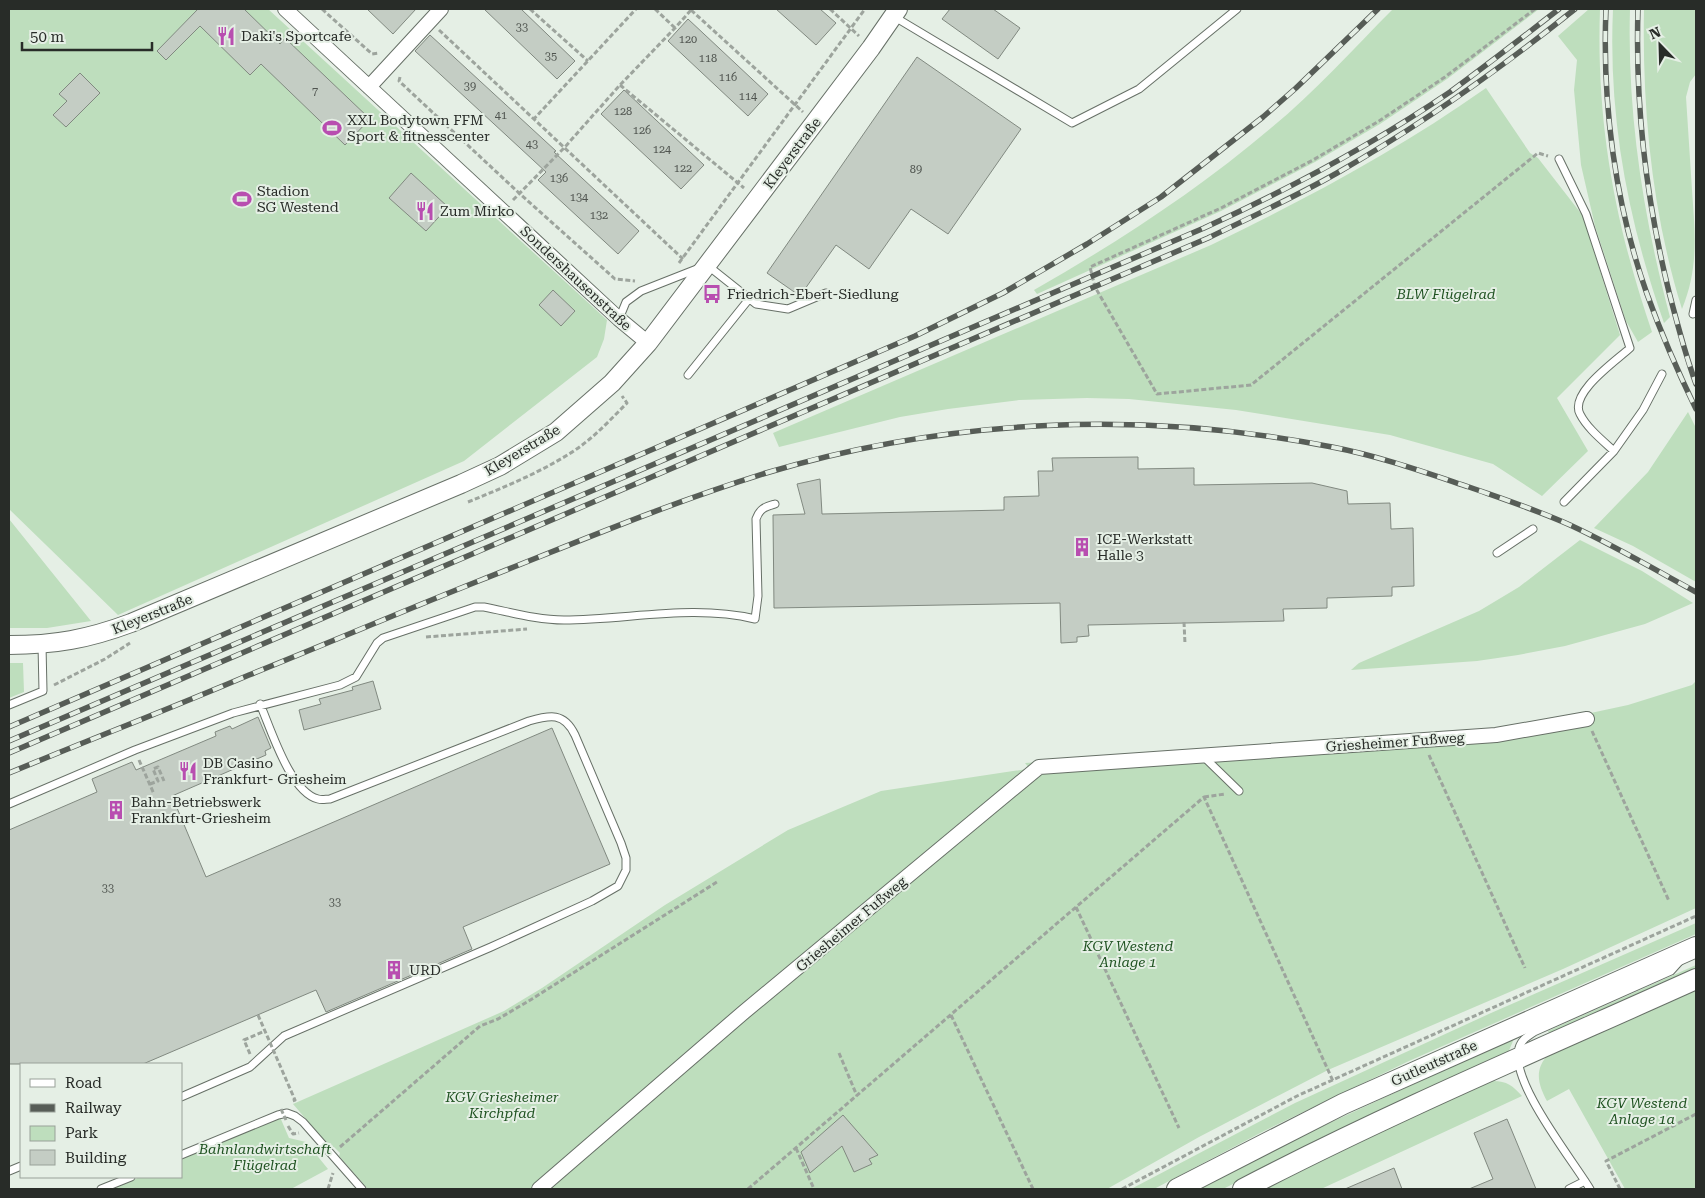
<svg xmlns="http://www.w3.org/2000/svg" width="1705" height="1198" viewBox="0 0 1705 1198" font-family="'Roboto Serif',serif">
	<rect width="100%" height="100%" fill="#e5efe5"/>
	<path fill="#bedebd" d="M9 9H268L607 320 604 339 597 357 464 461 118 615 9 509Z
		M1393 9H1539L1447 79 1380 124 1315 162 1221 211 1037 294 1034 290C1118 242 1198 190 1271 128 1315 92 1353 49 1393 9Z
		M1589 9H1600C1596 123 1615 224 1652 332L1638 342 1626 321 1595 226 1581 165 1574 90 1577 60 1558 36Z
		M1613 9H1630C1627 113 1643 216 1670 317L1664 323C1628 221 1608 117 1613 9Z
		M1644 9H1696V74L1690 82 1686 97C1688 128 1690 159 1692 190 1695 234 1699 267 1682 309 1652 213 1642 109 1644 9Z
		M1486 88 1530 153 1538 158 1583 216 1620 335 1557 398 1588 451 1542 496 1493 464 1390 435 1236 410 1129 399 1087 398 1019 400 948 409 900 417 779 447 773 433 1211 245C1308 198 1398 150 1486 88Z
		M1688 412 1696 428V582L1633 546 1594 528 1648 472Z
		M9 519 91 621 47 628H9Z
		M1580 540 1642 571 1693 603 1645 624 1565 646 1518 655 1477 661 1351 670 1359 663 1479 611 1519 587Z
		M9 663H23L24 692 9 698Z
		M1696 681V908L1563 969 1328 1070 1199 1137 1107 1189H547L757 1006 1002 803 1037 778 1025 763 1495 730 1572 717 1628 705 1692 685Z
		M1027 769 732 1017 532 1189H368L339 1156 340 1153 334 1147H330L293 1104 504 1011 542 988 665 905 788 830 881 791Z
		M1696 923V934L1409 1061 1264 1131 1154 1189H1131L1295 1103 1491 1013Z
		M1696 965V970L1550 1036 1548 1031Z
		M1696 990V1189H1625L1569 1089 1547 1101C1539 1086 1534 1072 1546 1057Z
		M1511 1039 1513 1041 1508 1053 1298 1151 1223 1189H1199L1295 1139Z
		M1493 1081C1507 1081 1513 1086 1522 1096L1321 1189H1261C1337 1150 1414 1113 1493 1081Z
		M280 1117 289 1138 306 1142 328 1169 291 1189H111L140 1177H181V1159Z"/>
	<path fill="#c4cdc4" stroke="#818980" d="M198 9H244L280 44 285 38 370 119 345 145 261 64 250 75 200 26 166 60 157 51Z
		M367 9H416L393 34Z
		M484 9H521L575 61 557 79Z
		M776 9H820L836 23 816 45Z
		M950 9H993L1020 28 998 59 942 19Z
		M688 19 768 94 748 116 668 41Z
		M430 35 556 151 554 152 639 231 618 254 538 180 546 172 415 51Z
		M917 57 1021 129 948 234 911 209 869 269 836 245 800 296 767 273Z
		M80 73 100 93 66 127 53 115 67 101 59 94Z
		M624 90 704 165 681 189 601 114Z
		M411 173 448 207 426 231 389 198Z
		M553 290 575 311 561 326 539 305Z
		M1138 457V469L1194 468V485L1312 483 1347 491 1348 504 1390 503 1391 529 1413 528 1414 586 1392 587V596L1327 598V608L1283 609 1284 621 1088 625 1089 636 1077 637V642L1061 643 1060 603 774 608 773 515 805 514 797 484 820 479 822 514 1004 510V497L1039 496 1038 471H1053L1052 458Z
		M373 681 381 709 304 730 299 710 321 704 319 699 353 690 352 687Z
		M258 717 271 748 265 751 266 755 172 796 206 877 552 728 610 864 463 927 472 949 326 1012 316 990 143 1064H9V830L97 792 92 779 132 762 136 770 216 736 215 732 230 726 232 729Z
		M843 1115 878 1155 869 1159 872 1164 854 1172 842 1146 810 1173 801 1152Z
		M1507 1119 1536 1189H1469L1493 1179 1474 1133Z
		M1394 1168 1402 1189H1345Z"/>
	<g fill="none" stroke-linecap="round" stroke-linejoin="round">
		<g stroke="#677067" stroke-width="9">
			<path id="service" d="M893 16 1072 123 1139 89 1237 9
				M1559 159 1586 214 1630 348C1616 361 1569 393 1580 414 1587 428 1602 440 1614 451
				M1693 314 1696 300
				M619 319 626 302 641 291 707 265 756 304 788 309 826 293
				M688 375 749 299
				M1564 502 1614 451 1643 410 1662 374
				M1497 553 1533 529
				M9 705 43 691 42 645
				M1203 756 1239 791
				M9 804 135 750 233 713 340 685 356 677 377 643 383 638 475 607H484C510 612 537 620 564 620 628 620 692 604 755 619L758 596 756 519C760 508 765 507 775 504
				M181 1097 250 1067 284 1036 491 947 592 901 618 886 626 870V858L621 843 575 735C564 712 550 715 529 721L330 799C326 799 322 800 318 799 290 792 271 729 260 704
				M181 1155 278 1115 287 1113 295 1116 303 1122 362 1189
				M9 1171 21 1166
				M101 1189 131 1177
				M1569 1189 1585 1181
				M1590 1189C1572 1159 1509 1081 1519 1048 1521 1040 1528 1036 1534 1032L1671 971 1680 961"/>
		</g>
		<g stroke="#677067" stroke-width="16">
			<path id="minor" d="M285 9 619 319 648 343
				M369 87 441 9
				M539 1189 744 1012 1039 767 1496 735 1587 719"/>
		</g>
		<g stroke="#677067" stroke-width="20">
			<path id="tertiary" d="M9 645C55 645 88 639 131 623L461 484 500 466 556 432 612 383 648 343 871 48 898 9"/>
		</g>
		<g stroke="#677067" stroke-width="22">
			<path id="secondary" d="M1177 1189 1343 1104 1696 947
				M1243 1189C1391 1112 1545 1047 1696 979"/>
		</g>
		<path stroke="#9da49d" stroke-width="3" stroke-dasharray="5 2.5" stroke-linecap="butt" d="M322 9 372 54 379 53
			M530 9 588 61
			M655 9 675 28
			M830 9 859 36
			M1535 9 1445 77 1379 121 1313 160 1221 208 1090 267 1095 287 1157 394 1251 385 1538 153 1548 156
			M691 10 803 112
			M439 30 683 259
			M400 77 399 81 519 193 615 279 635 281
			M620 85 744 188
			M533 120 636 9
			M513 200 564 148 620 85 675 28 692 9
			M679 263 865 9
			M468 502C502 488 537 474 569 454 592 440 609 421 627 403L622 396
			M1184 622 1185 644
			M426 637 527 629
			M54 685 105 659 130 643
			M1592 731 1669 901
			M1429 755 1525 968
			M139 760 154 794
			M150 784 158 781 153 769 158 767 164 781
			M1204 797 1225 794
			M1076 907 1179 1128
			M951 1015 1033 1189
			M839 1053 857 1096
			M250 1054 244 1040 265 1031
			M288 1126 293 1134 299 1133
			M340 1147 480 1026 498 1019 532 999 717 882
			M796 1148 814 1189
			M328 1189 333 1173
			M748 1189 1204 797 1333 1081
			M1122 1189 1297 1096 1696 916
			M1620 1189 1606 1161 1696 1114"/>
		<use href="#service" stroke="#fff" stroke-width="7"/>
		<use href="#minor" stroke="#fff" stroke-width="14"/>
		<use href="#tertiary" stroke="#fff" stroke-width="18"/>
		<use href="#secondary" stroke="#fff" stroke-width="20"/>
		<g stroke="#575d57" stroke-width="5.5">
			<path id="rail" d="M1606 9C1602 104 1615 204 1647 294 1661 333 1678 372 1696 409
				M1638 9C1635 105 1646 199 1669 292 1677 323 1685 354 1696 384
				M9 727 915 336 1003 293 1087 244 1161 197 1263 117 1296 88 1378 9
				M9 741 1204 228C1289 189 1372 145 1450 92 1487 65 1523 37 1559 9
				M9 753 1208 238C1251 217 1295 197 1337 173 1421 125 1500 69 1575 9
				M9 773C89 740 169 709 249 675 326 644 403 611 481 580 575 543 669 503 766 473 949 418 1144 410 1332 447 1379 456 1424 472 1469 487 1503 499 1537 510 1570 525 1613 545 1654 569 1696 592"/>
		</g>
		<use href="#rail" stroke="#e5efe5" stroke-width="4" stroke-dasharray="11" stroke-linecap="butt"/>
		<path stroke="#9da49d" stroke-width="3" stroke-dasharray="5 2.5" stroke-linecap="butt" d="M258 1015 295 1100 292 1101
			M281 1109 286 1120"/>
	</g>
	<defs>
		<g id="restaurant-bare" transform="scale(1.5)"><path d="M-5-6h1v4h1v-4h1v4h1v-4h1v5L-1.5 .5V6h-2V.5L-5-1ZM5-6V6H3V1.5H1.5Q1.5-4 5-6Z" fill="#b84eb0" stroke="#e5efe5" stroke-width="2.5" paint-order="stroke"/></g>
		<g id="stadium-bare" transform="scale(1.5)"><path d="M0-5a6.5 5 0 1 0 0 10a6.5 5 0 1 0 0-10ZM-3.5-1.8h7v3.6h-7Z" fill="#b84eb0" stroke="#e5efe5" stroke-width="2.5" paint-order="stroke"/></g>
		<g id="bus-bare" transform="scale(1.5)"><path d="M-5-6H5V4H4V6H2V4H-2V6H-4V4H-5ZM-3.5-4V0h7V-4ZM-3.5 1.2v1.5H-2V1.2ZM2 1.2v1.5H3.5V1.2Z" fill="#b84eb0" stroke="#e5efe5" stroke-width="2.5" paint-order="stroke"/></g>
		<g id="building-bare" transform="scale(1.5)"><path d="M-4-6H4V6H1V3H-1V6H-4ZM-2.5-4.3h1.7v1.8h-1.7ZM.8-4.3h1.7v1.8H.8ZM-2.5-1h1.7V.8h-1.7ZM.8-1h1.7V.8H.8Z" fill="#b84eb0" stroke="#e5efe5" stroke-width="2.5" paint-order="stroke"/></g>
	</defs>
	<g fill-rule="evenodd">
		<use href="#restaurant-bare" x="226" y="36"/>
		<use href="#stadium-bare" x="332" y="128"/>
		<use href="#stadium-bare" x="242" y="199"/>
		<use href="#restaurant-bare" x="425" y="211"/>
		<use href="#bus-bare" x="712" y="294"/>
		<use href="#building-bare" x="1082" y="547"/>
		<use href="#restaurant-bare" x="188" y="771"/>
		<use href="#building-bare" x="116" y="810"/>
		<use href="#building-bare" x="394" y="970"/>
	</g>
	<g text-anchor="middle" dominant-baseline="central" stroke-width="4" stroke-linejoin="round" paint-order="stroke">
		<g font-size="11" fill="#4f544f">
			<text x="522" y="27">33</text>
			<text x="688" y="39">120</text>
			<text x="551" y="56">35</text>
			<text x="708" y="58">118</text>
			<text x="728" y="77">116</text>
			<text x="470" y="86">39</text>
			<text x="315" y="91">7</text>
			<text x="748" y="96">114</text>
			<text x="623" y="111">128</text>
			<text x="501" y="115">41</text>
			<text x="642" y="130">126</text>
			<text x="532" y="144">43</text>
			<text x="662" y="149">124</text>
			<text x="683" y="168">122</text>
			<text x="916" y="169">89</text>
			<text x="559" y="178">136</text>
			<text x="579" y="197">134</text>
			<text x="599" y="215">132</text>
			<text x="108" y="888">33</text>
			<text x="335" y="902">33</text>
		</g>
		<g font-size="14" fill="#282c28" stroke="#e5efe5" text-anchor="start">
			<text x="241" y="36">Daki's Sportcafe</text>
			<text x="347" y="120">XXL Bodytown FFM<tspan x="347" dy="16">Sport &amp; fitnesscenter</tspan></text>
			<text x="257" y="191">Stadion<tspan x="257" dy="16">SG Westend</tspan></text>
			<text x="440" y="211">Zum Mirko</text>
			<text x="727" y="294">Friedrich-Ebert-Siedlung</text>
			<text x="1097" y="539">ICE-Werkstatt<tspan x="1097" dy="16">Halle 3</tspan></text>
			<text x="203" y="763">DB Casino<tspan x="203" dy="16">Frankfurt- Griesheim</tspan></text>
			<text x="131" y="802">Bahn-Betriebswerk<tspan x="131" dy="16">Frankfurt-Griesheim</tspan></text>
			<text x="409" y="970">URD</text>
		</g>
		<g font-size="14" fill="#282c28" stroke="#e5efe5">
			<text transform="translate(792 153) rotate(-53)">Kleyerstraße</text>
			<text transform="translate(576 278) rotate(43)">Sondershausenstraße</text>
			<text transform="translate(522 450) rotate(-31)">Kleyerstraße</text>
			<text transform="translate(152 614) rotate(-22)">Kleyerstraße</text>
			<text transform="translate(1395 742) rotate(-4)">Griesheimer Fußweg</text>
			<text transform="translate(851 924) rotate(-40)">Griesheimer Fußweg</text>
			<text transform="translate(1434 1063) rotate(-24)">Gutleutstraße</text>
		</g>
		<g font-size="14" font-style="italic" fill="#205322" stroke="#e5efe5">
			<text x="1446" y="294">BLW Flügelrad</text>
			<text x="1128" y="946">KGV Westend<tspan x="1128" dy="16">Anlage 1</tspan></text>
			<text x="502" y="1097">KGV Griesheimer<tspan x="502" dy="16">Kirchpfad</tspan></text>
			<text x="1642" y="1103">KGV Westend<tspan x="1642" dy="16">Anlage 1a</tspan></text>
			<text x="265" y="1149">Bahnlandwirtschaft<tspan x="265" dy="16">Flügelrad</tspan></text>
		</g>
	</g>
	<rect width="1705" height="1198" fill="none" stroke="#282c28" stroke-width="20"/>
	<rect x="20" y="1063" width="162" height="115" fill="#e5efe5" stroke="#99a199"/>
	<rect x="30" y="1079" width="25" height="8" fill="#ffffff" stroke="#99a199"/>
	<text x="65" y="1088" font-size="15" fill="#282c28">Road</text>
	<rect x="30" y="1104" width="25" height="8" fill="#575d57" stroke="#99a199"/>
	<text x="65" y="1113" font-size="15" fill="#282c28">Railway</text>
	<rect x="30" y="1126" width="25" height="15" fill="#bedebd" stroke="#99a199"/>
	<text x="65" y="1138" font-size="15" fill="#282c28">Park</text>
	<rect x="30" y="1150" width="25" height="15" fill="#c4cdc4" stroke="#99a199"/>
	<text x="65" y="1163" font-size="15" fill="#282c28">Building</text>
	<g transform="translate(1660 45) rotate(337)" stroke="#e5efe5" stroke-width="4" paint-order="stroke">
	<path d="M0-4L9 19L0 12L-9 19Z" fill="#282c28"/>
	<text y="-8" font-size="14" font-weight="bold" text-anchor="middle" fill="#282c28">N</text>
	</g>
	<path d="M22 42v8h130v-8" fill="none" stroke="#282c28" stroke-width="2.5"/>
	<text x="30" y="42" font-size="15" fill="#282c28" stroke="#e5efe5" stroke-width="4" paint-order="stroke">50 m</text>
</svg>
